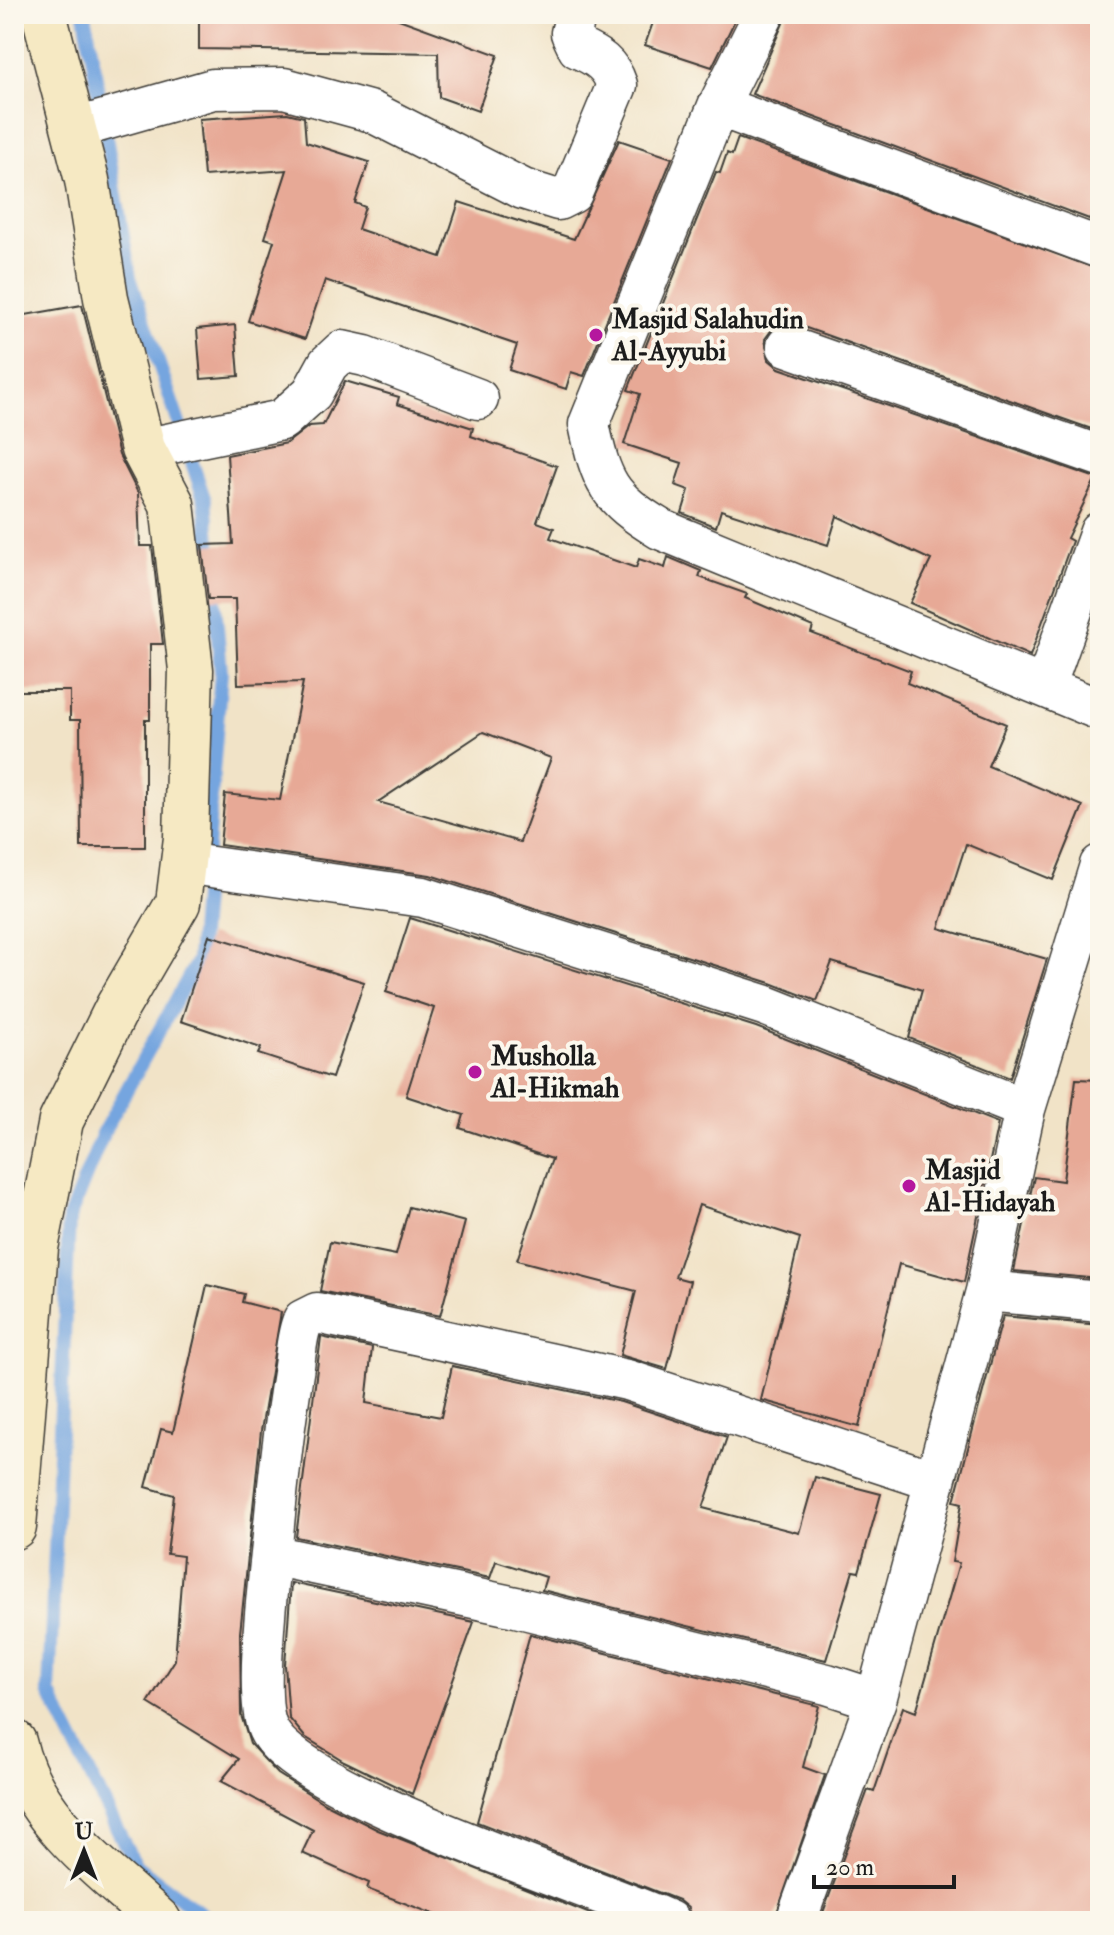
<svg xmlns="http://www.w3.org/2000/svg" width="1114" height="1935" viewBox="0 0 1114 1935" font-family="'IM FELL Double Pica',serif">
	<rect width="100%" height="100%" fill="#fbf7ec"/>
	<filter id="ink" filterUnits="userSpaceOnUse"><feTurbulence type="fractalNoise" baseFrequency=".0125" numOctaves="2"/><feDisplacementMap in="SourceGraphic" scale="16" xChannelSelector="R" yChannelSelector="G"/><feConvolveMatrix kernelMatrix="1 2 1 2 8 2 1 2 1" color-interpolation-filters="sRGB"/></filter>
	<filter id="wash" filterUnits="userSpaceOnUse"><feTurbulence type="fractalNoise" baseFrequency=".006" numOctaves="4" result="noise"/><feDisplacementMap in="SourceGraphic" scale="32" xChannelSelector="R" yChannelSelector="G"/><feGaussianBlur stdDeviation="1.8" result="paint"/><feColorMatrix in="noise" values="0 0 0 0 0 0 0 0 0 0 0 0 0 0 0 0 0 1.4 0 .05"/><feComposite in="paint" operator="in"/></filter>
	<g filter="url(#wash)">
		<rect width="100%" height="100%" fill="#f1e3c7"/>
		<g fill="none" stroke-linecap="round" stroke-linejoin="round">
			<path stroke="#74a5df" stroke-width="14" d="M85 14 130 278 205 501 211 561
				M211 1921 135 1865 49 1692 69 1218 104 1131 198 960 221 672 213 582"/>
		</g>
		<g id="blocks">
			<path fill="#e7a996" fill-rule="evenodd" d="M199 14H385L498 55 478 111 439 97 438 53 199 49Z
				M656 14H738L712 67 645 45Z
				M787 14H1100V223L752 94Z
				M287 113 304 117 306 142 369 162 355 203 365 207 358 229 441 257 459 202 574 239 619 140 672 158 584 376 571 372 566 389 509 370 517 345 325 280 305 339 248 321 274 241 265 238 287 170 204 176 199 119Z
				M738 138 1100 270V432L795 324 784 323 773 328 765 339 769 360 779 368 1096 478 1067 538 1072 541 1030 656 910 603 931 560 837 516 828 545 721 510 716 527 682 513 689 490 675 485 682 463 624 444 640 394 628 390 716 172 720 173 727 153 732 155Z
				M82 305 119 455 138 493 140 546H152L163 644H150V720H145V847H81L80 720H70V691H14V317Z
				M235 325 239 376 201 379 197 329Z
				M345 381 399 397 397 404 473 428 471 436 557 466 537 522 554 528 550 538 636 568 639 559 665 568 668 557 701 571 699 577 747 594 745 598 813 627 811 633 911 671 907 683 1006 724 988 766 1083 806 1053 880 966 844 939 928 1047 959 1010 1078 909 1038 922 990 832 962 817 1001 771 983 430 875 220 845 225 794 280 800 303 682 238 684 235 599H208L202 545 233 544 227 455 287 443 309 426 323 425ZM483 732 551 758 520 842 378 802Z
				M410 918 756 1027 998 1123 964 1282 899 1264 859 1427 761 1400 800 1238 699 1205 675 1277 690 1281 667 1369 620 1355 636 1291 517 1260 552 1159 460 1128 464 1115 406 1096 434 1008 386 992Z
				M209 935 364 982 332 1078 258 1054 261 1048 181 1021Z
				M1076 1079 1100 1080V1279L1014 1271 1034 1177 1063 1181Z
				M409 1207 465 1222 440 1316 320 1291 330 1242 396 1255Z
				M207 1285 244 1294 242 1302 281 1312 261 1431 240 1633 241 1715 250 1744 278 1774 322 1802 378 1830 608 1921H452L367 1889 369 1883 302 1853 313 1830 221 1781 239 1759 148 1703 175 1660 183 1556 167 1554 174 1495 146 1487 161 1429 173 1432Z
				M1003 1316 1100 1325V1921H820L868 1790 874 1792 903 1707 916 1712 959 1563 952 1562 962 1503 954 1501Z
				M321 1337 372 1348 366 1403 441 1417 452 1366 621 1402 727 1437 703 1508 799 1533 815 1477 881 1494 859 1572 853 1571 826 1660 542 1590 546 1577 496 1561 490 1578 296 1537Z
				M291 1583 474 1622 412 1794 344 1761 305 1737 289 1718 285 1665Z
				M530 1634 819 1706 803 1767 825 1775 774 1921H692L688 1908 678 1900 477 1822Z"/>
		</g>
	</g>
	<g filter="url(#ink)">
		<use href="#blocks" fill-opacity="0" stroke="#3c3a36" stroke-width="2"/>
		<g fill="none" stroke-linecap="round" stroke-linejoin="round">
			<g stroke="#3c3a36" stroke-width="43">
				<path id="street" d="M764 14 718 106 589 424C601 481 608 498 660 529L1100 710
					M718 106 1100 248
					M73 129 213 89 284 88 372 112 523 189 558 200 572 193 617 85C610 64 598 57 578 48L571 33 576 14
					M787 346 1100 456
					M143 449 282 420 312 393 328 364 342 351 365 356 478 399
					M1045 687 1100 532
					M184 863 423 897 764 1005 1025 1109
					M986 1291 1100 1302
					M271 1555 516 1607 827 1684 876 1700
					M669 1921C596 1887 296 1793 268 1729 253 1697 269 1575 273 1535 278 1481 284 1427 293 1373 296 1356 296 1336 303 1320L317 1313 627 1380 935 1481
					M796 1921 876 1700 986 1291 1025 1109 1100 865"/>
			</g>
			<g stroke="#3c3a36" stroke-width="47">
				<path id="secondary" d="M14 1527 36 1248 61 1121 118 1006 178 903 186 838 191 670 172 504 143 449 106 298 87 180 44 14
					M14 1742C31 1820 104 1869 159 1921"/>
			</g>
			<use href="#street" stroke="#fff" stroke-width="40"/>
			<use href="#secondary" stroke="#f6e9c3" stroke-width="44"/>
		</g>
	</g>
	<g fill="#b5179e" stroke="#fbf7ec" stroke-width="3">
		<circle cx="596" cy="335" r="8"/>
		<circle cx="475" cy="1072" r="8"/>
		<circle cx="909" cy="1186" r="8"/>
	</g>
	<g text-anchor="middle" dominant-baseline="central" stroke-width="8" stroke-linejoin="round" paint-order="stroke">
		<g font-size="28" font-weight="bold" fill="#1c1c1c" stroke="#fbf7ec" text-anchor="start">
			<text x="612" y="319">Masjid Salahudin<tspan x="612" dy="32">Al-Ayyubi</tspan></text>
			<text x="491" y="1056">Musholla<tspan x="491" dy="32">Al-Hikmah</tspan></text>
			<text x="925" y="1170">Masjid<tspan x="925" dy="32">Al-Hidayah</tspan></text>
		</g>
	</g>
	<rect width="1114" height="1935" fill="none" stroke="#fbf7ec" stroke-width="48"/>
	<g transform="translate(84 1851)" stroke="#fbf7ec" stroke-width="6" paint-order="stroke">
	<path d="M0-6L14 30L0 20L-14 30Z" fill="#1c1c1c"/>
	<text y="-12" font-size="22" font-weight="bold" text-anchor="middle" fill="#1c1c1c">U</text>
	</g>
	<path d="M814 1875v12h140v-12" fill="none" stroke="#1c1c1c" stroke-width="4"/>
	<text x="826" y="1875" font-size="24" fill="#1c1c1c" stroke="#fbf7ec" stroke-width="6" paint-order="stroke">20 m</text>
</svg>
